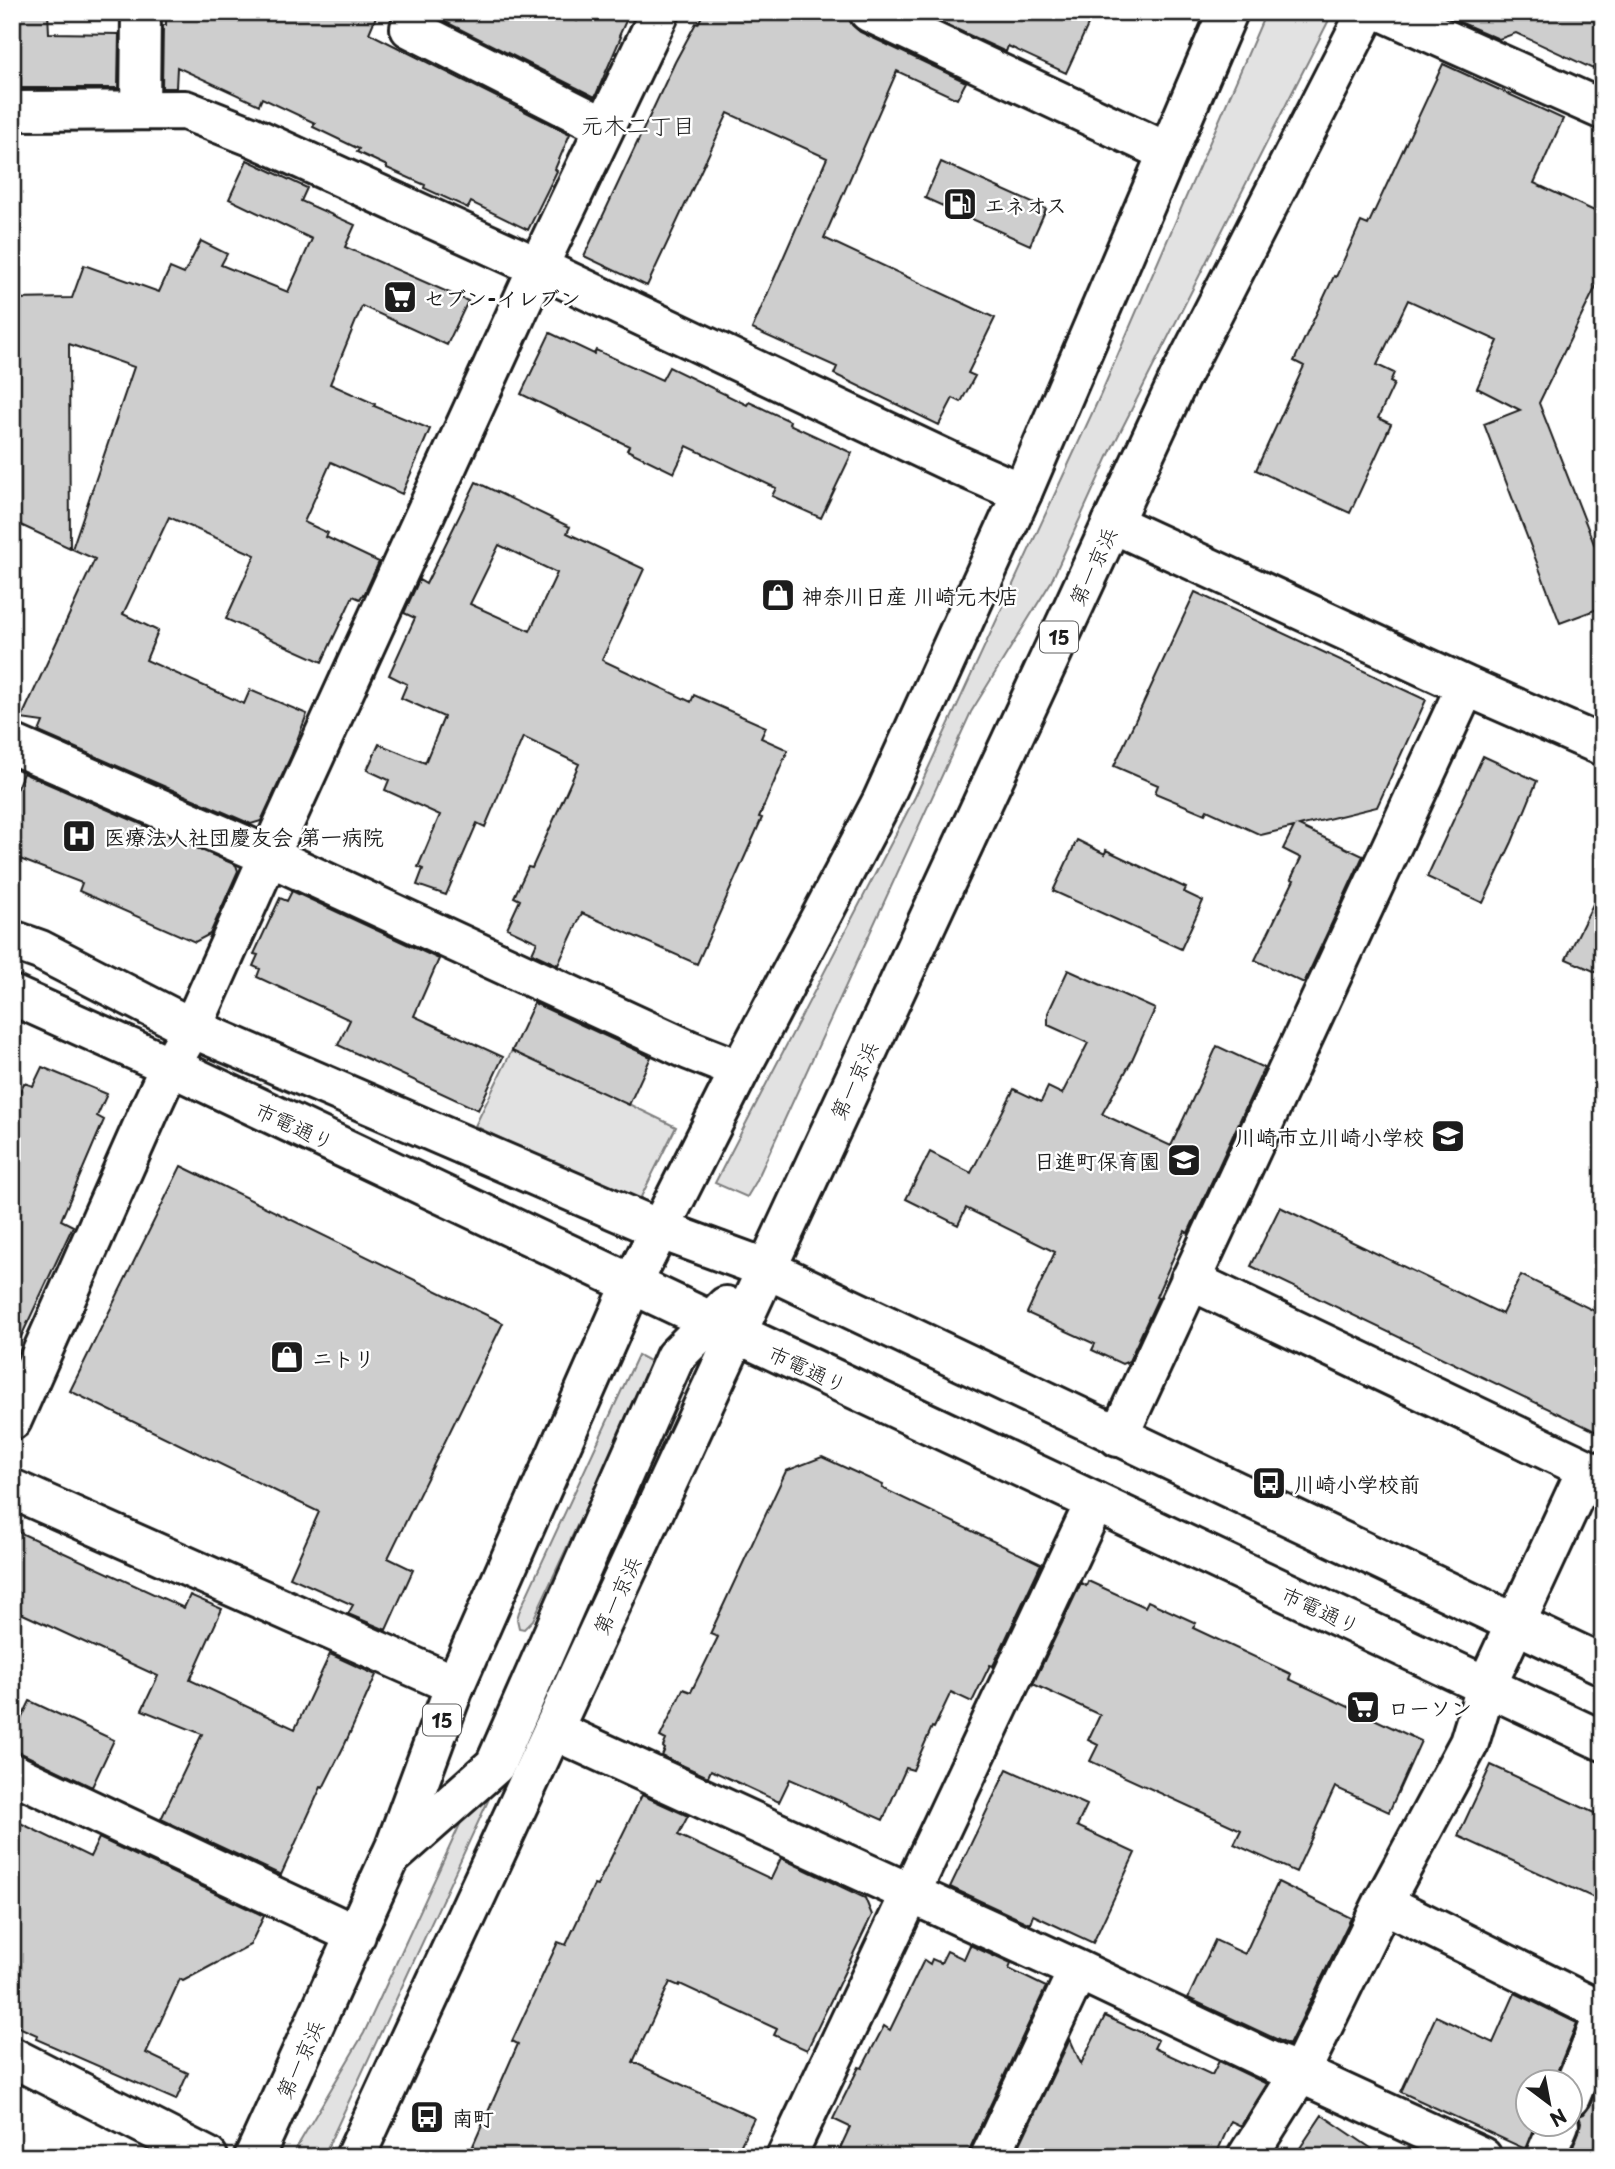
<svg xmlns="http://www.w3.org/2000/svg" width="1615" height="2169" viewBox="0 0 1615 2169" font-family="'Playpen Sans','Klee One',sans-serif">
	<rect width="100%" height="100%" fill="#fff"/>
	<filter id="ink" filterUnits="userSpaceOnUse"><feTurbulence type="fractalNoise" baseFrequency=".0143" numOctaves="2"/><feDisplacementMap in="SourceGraphic" scale="14" xChannelSelector="R" yChannelSelector="G"/><feConvolveMatrix kernelMatrix="1 2 1 2 8 2 1 2 1" color-interpolation-filters="sRGB"/></filter>
	<g filter="url(#ink)">
		<path fill="#e2e2e2" stroke="#7f7f7f" stroke-width="2" d="M1266 12H1333L1112 448 1051 582 971 712 756 1182 747 1197 715 1183 915 797 1100 396Z
			M513 1048 676 1127 637 1205 475 1126Z
			M638 1355 653 1363 533 1620 524 1629 519 1628 517 1619 519 1612Z
			M658 1394 670 1408 323 2157H291L364 2033Z"/>
		<path fill="#cecece" stroke="#1c1c1c" stroke-width="2" fill-rule="evenodd" d="M12 12H48L49 33 119 34 118 88H21V75H12Z
			M166 12H378L369 33 570 134 555 169 557 171 528 230 471 202 468 208 424 188 425 185 387 168V166L357 152 359 149 313 127 315 123 262 98 259 105 177 67 176 88H162L163 25H166Z
			M441 12H558L577 21 582 12H630L619 36 621 37 595 97 438 18Z
			M704 12H837L848 17 852 25 860 32 966 82 957 99 897 71 824 238 995 318 968 373 975 376 961 402 953 398 939 425 834 374 837 367 752 329 827 158 728 113 647 286 584 256 675 62 696 23 698 24Z
			M935 12H1094L1066 73 1008 46 1006 52 932 18Z
			M1452 12H1603V46L1593 69 1516 33 1499 39 1455 20Z
			M1443 64 1563 119 1534 183 1603 215V272L1539 403 1603 567V607L1560 623 1484 424 1520 410 1477 388 1498 341 1408 300 1377 365 1394 373 1390 382 1394 384 1378 418 1391 424 1350 513 1256 470 1304 366 1294 361 1334 276 1336 277 1361 222 1368 225Z
			M247 160 307 188 301 201 355 225 345 247 468 301 447 345 362 306 330 384 375 404 374 406 430 429 402 494 331 462 304 522 328 533 326 537 379 562 364 595 363 594 360 599 353 596 322 662 226 619 255 555 169 517 123 614 158 631 146 660 244 704 250 690 307 714 291 756 261 821 251 824 39 732 43 722 21 719 95 559 72 549 134 367 69 344 70 548 12 521V469L20 432H12V299L72 298 84 265 159 292 170 268 184 274 201 241 227 254 221 265 288 292 312 239 229 199Z
			M941 162 1046 209 1030 245 925 198Z
			M550 333 594 354 596 350 662 380 669 367 747 405 749 402 790 421 789 424 852 453 821 518 772 496 776 488 687 446 674 473 627 450 629 446 521 394Z
			M476 482 570 527 567 533 644 569 602 660 691 702 694 695 766 727 761 738 788 750 759 817 762 818 697 964 582 913 558 965 532 953 537 942 507 928 520 900 514 897 528 867 532 868 579 764 523 737 485 827 477 823 446 895 417 885 423 869 418 867 440 815 385 790 389 780 367 770 379 744 425 763 444 717 401 698 407 684 389 675 415 618 404 613 419 580 426 584ZM499 545 557 573 530 631 470 604Z
			M1195 592 1426 700 1377 807 1299 826 1363 856 1304 983 1255 960 1294 880 1291 879 1301 858 1283 849 1294 827 1261 835 1207 810 1205 814 1155 793 1158 785 1114 766Z
			M1483 756 1537 781 1512 842 1483 903 1427 877Z
			M23 773 236 865 238 871 210 934 195 942 79 891 82 883 12 856V801Z
			M1077 840 1105 854 1106 850 1186 888 1184 892 1203 901 1181 949 1053 891Z
			M1603 884V975L1566 959Z
			M292 891 439 959 414 1016 503 1057 478 1110 338 1045 350 1020 257 977 260 969 253 966 258 955 254 954 280 898 287 901Z
			M1068 970 1155 1009 1131 1062 1102 1114 1171 1146 1217 1046 1264 1068 1188 1233 1185 1231 1156 1297 1158 1298 1129 1361 1122 1364 1092 1350 1095 1344 1027 1313 1055 1252 966 1208 958 1225 906 1199 930 1152 971 1173 1014 1089 1041 1102 1048 1087 1062 1094 1088 1043 1048 1025V1013Z
			M534 1003 651 1057 629 1105 512 1051Z
			M42 1067 107 1094 97 1116 104 1120 61 1220 73 1226 12 1356V1109L24 1083 33 1086Z
			M181 1166 503 1323 388 1558 413 1570 386 1630 348 1614 353 1605 290 1577 319 1512 70 1391Z
			M1280 1207 1502 1314 1521 1275 1603 1315V1435L1251 1266Z
			M822 1457 883 1485 882 1488 1041 1564 993 1666 990 1665 972 1702 951 1692 934 1728 932 1727 913 1770 906 1768 883 1820 790 1779 779 1802 711 1770 708 1777 662 1756 665 1749 663 1747 666 1740 660 1737 683 1689 691 1692 718 1637 710 1634 786 1471Z
			M12 1529 184 1608 190 1595 222 1609 190 1680 295 1729 330 1654 376 1675 345 1744 323 1788 321 1787 281 1875 161 1819 202 1734 142 1710 158 1676 12 1609Z
			M1088 1581 1145 1607 1148 1601 1196 1623 1193 1628 1291 1674 1289 1679 1421 1741 1389 1812 1335 1787 1296 1872 1234 1844 1241 1830 1090 1761 1098 1745 1088 1740 1100 1715 1033 1684 1081 1583 1086 1586Z
			M30 1701 114 1740 92 1787 21 1753 12 1751V1738Z
			M1491 1765 1603 1817V1902L1458 1836Z
			M1007 1769 1087 1805 1077 1826 1135 1853 1093 1943 1033 1915 1030 1924 950 1887Z
			M642 1795 688 1816 678 1835 771 1879 781 1858 865 1898 872 1915 831 2000 807 2050 774 2035 777 2029 680 1984 679 1986 670 1982 633 2062 754 2118 735 2157H468L518 2044 512 2041 558 1942 566 1945 594 1885 597 1886Z
			M12 1819 90 1857 99 1838 264 1916 250 1945 183 1981 180 1979 146 2053 188 2073 176 2100 36 2039 37 2035 12 2024Z
			M1278 1882 1351 1918 1289 2045 1188 1998 1215 1940 1245 1954Z
			M970 1945 1011 1964 1009 1969 1046 1987 970 2148 968 2157H836L850 2127 833 2119 859 2067 862 2068 884 2026 890 2030 924 1960 930 1964 932 1959 941 1963 947 1951 964 1959Z
			M1515 1993 1577 2023 1553 2082H1528V2124H1535L1525 2149 1401 2092 1436 2016 1493 2043Z
			M1105 2016 1158 2040 1154 2048 1212 2075 1219 2061 1267 2084 1241 2126 1231 2121 1215 2157H1014L1070 2039 1081 2064Z
			M1594 2095 1603 2099V2157H1569L1579 2132 1581 2122 1579 2116 1584 2114 1590 2106Z
			M1322 2115 1384 2157H1294Z"/>
		<g fill="none" stroke-linecap="round" stroke-linejoin="round">
			<g stroke="#1c1c1c" stroke-width="44">
				<path id="minor" d="M417 12 410 28 605 127
					M869 12 1167 152
					M1384 12 1603 110
					M140 110 141 12
					M12 111 185 110 251 136 538 267 951 462 1022 493
					M1112 523 1466 686 1603 746
					M12 744 269 856 689 1050 740 1070
					M12 940 40 950 192 1028 661 1230
					M12 995 170 1066 632 1284
					M1190 1280 1587 1469 1486 1687 1469 1743 1383 1903 1300 2073 1247 2157
					M12 1420 151 1107 170 1066 192 1028 269 856 538 267 660 12
					M1118 1437 1466 686
					M12 1489 455 1685
					M553 1730 1078 1970 1274 2063 1300 2073 1482 2157
					M12 1773 356 1935
					M1383 1903 1603 2012
					M12 2057 208 2157
					M1570 2097 1603 2017
					M786 2157 1095 1502
					M990 2157 1078 1970
					M1545 2157 1559 2124"/>
			</g>
			<g stroke="#1c1c1c" stroke-width="44">
				<path id="major" d="M661 1230 765 1268 1603 1665
					M632 1284 1603 1741
					M390 1858 495 1765 675 1357 726 1306"/>
			</g>
			<g stroke="#1c1c1c" stroke-width="44">
				<path id="highway" d="M254 2157 395 1847 455 1685 632 1284 740 1070 882 801 1022 493 1228 12
					M355 2157 1179 379 1367 12"/>
			</g>
			<use href="#minor" stroke="#fff" stroke-width="38"/>
			<use href="#major" stroke="#fff" stroke-width="38"/>
			<use href="#highway" stroke="#fff" stroke-width="38"/>
		</g>
	</g>
	<defs>
		<g id="fuel-square" transform="scale(1.75)"><rect x="-9" y="-9" width="18" height="18" rx="4" fill="#1c1c1c" stroke="#fff"/><path d="M-5.5-6h7V0h2V4h1.3V-2.5L3-4.5l.8-.8L6-3V5H2.5V1h-1V6h-7ZM-4.2-4.7v3.2H.2V-4.7Z" fill="#fff"/></g>
		<g id="supermarket-square" transform="scale(1.75)"><rect x="-9" y="-9" width="18" height="18" rx="4" fill="#1c1c1c" stroke="#fff"/><path d="M-6-5.5h2.5l.6 2H6L4.5 2H-2.5L-4.4-4H-6ZM-1.5 3.2a1.3 1.3 0 1 0 .1 0ZM3 3.2a1.3 1.3 0 1 0 .1 0Z" fill="#fff"/></g>
		<g id="shop-square" transform="scale(1.75)"><rect x="-9" y="-9" width="18" height="18" rx="4" fill="#1c1c1c" stroke="#fff"/><path d="M-5-2.5h2.3a2.7 3.5 0 0 1 5.4 0H5L5.5 6h-11ZM-1.5-2.5h3a1.5 2.3 0 0 0-3 0Z" fill="#fff"/></g>
		<g id="hospital-square" transform="scale(1.75)"><rect x="-9" y="-9" width="18" height="18" rx="4" fill="#1c1c1c" stroke="#fff"/><path d="M-5-5h3v3.5h4V-5h3V5h-3V1.5h-4V5h-3Z" fill="#fff"/></g>
		<g id="school-square" transform="scale(1.75)"><rect x="-9" y="-9" width="18" height="18" rx="4" fill="#1c1c1c" stroke="#fff"/><path d="M0-5L7-2L0 1L-7-2ZM-4 1L0 2.5L4 1V4Q0 6-4 4Z" fill="#fff"/></g>
		<g id="bus-square" transform="scale(1.75)"><rect x="-9" y="-9" width="18" height="18" rx="4" fill="#1c1c1c" stroke="#fff"/><path d="M-5-6H5V4H4V6H2V4H-2V6H-4V4H-5ZM-3.5-4V0h7V-4ZM-3.5 1.2v1.5H-2V1.2ZM2 1.2v1.5H3.5V1.2Z" fill="#fff"/></g>
	</defs>
	<g fill-rule="evenodd">
		<use href="#fuel-square" x="960" y="204"/>
		<use href="#supermarket-square" x="400" y="297"/>
		<use href="#shop-square" x="778" y="595"/>
		<use href="#hospital-square" x="79" y="836"/>
		<use href="#school-square" x="1448" y="1136"/>
		<use href="#school-square" x="1184" y="1160"/>
		<use href="#shop-square" x="287" y="1357"/>
		<use href="#bus-square" x="1269" y="1483"/>
		<use href="#supermarket-square" x="1363" y="1707"/>
		<use href="#bus-square" x="427" y="2117"/>
	</g>
	<g text-anchor="middle" dominant-baseline="central" stroke-width="5" stroke-linejoin="round" paint-order="stroke">
		<g fill="#fff" stroke="#606060" stroke-width="2">
			<rect x="1040" y="621.5" width="38" height="31" rx="5"/>
			<rect x="423" y="1704.5" width="38" height="31" rx="5"/>
		</g>
		<g font-size="19" font-weight="bold" fill="#1c1c1c">
			<text x="1059" y="637">15</text>
			<text x="442" y="1720">15</text>
		</g>
		<g font-size="21" font-weight="bold" fill="#1c1c1c" stroke="#fff" text-anchor="start">
			<text x="984" y="204">エネオス</text>
			<text x="424" y="297">セブン-イレブン</text>
			<text x="802" y="595">神奈川日産 川崎元木店</text>
			<text x="104" y="836">医療法人社団慶友会 第一病院</text>
			<text x="1424" y="1136" text-anchor="end">川崎市立川崎小学校</text>
			<text x="1160" y="1160" text-anchor="end">日進町保育園</text>
			<text x="312" y="1357">ニトリ</text>
			<text x="1294" y="1483">川崎小学校前</text>
			<text x="1388" y="1707">ローソン</text>
			<text x="452" y="2117">南町</text>
		</g>
		<g font-size="21" fill="#1c1c1c" stroke="#fff">
			<text transform="translate(1092 566) rotate(-65)">第一京浜</text>
			<text transform="translate(853 1080) rotate(-65)">第一京浜</text>
			<text transform="translate(295 1125) rotate(25)">市電通り</text>
			<text transform="translate(808 1368) rotate(25)">市電通り</text>
			<text transform="translate(616 1595) rotate(-65)">第一京浜</text>
			<text transform="translate(1321 1609) rotate(25)">市電通り</text>
			<text transform="translate(299 2059) rotate(-65)">第一京浜</text>
		</g>
		<g font-size="23" fill="#1c1c1c" stroke="#fff">
			<text x="638" y="124">元木二丁目</text>
		</g>
	</g>
	<rect width="1615" height="2169" fill="none" stroke="#fff" stroke-width="42"/>
	<rect x="21" y="21" width="1573" height="2127" fill="none" stroke="#1c1c1c" stroke-width="2.5" filter="url(#ink)"/>
	<g transform="translate(1549 2103) rotate(148)"><circle r="33" fill="#ffffff" stroke="#a4a4a4" stroke-width="2"/>
	<path d="M0-5L12 26L0 18L-12 26Z" fill="#1c1c1c"/>
	<text y="-10" font-size="19" font-weight="bold" text-anchor="middle" fill="#1c1c1c">N</text>
	</g>
</svg>
